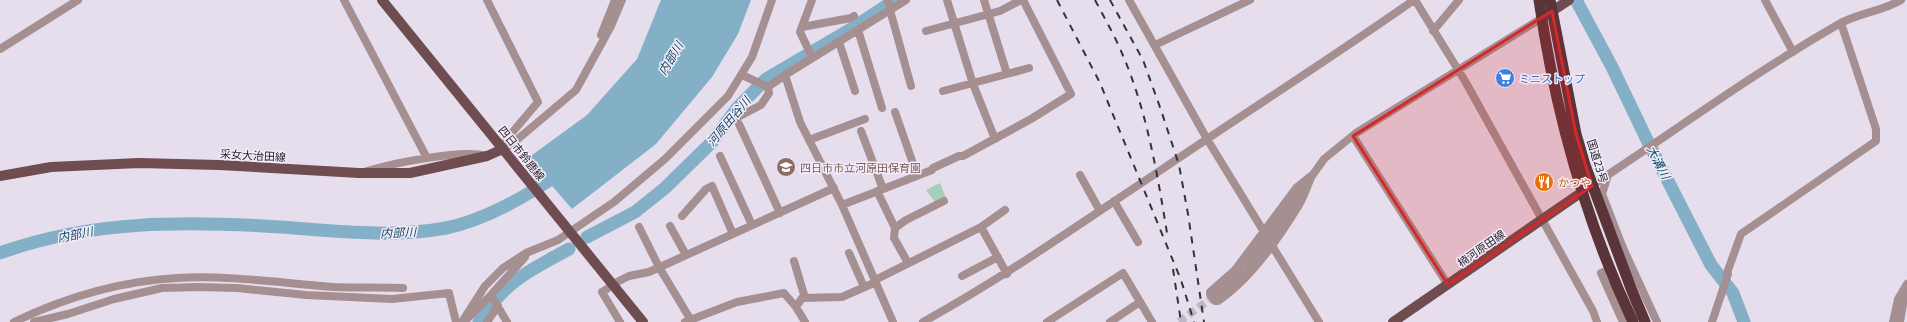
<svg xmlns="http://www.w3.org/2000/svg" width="1907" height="322" viewBox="0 0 1907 322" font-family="'Exo 2','Noto Sans JP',sans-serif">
	<rect width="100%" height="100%" fill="#e7deed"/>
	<path fill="#a4d0b9" d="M940 183 946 198 935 202 926 190Z"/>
	<path fill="#84b0c7" d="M661 0H751L738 34 712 77 656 144 572 209 528 158 587 115 637 59Z"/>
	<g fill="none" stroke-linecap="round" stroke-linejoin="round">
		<path stroke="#84b0c7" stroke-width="13" d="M1576 0 1612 67 1648 142 1711 265 1733 293 1744 322
			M587 237 635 212 665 188 712 142 738 107 766 79 856 26 895 0
			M0 253C91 220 185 221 281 227 335 231 392 238 446 228 486 220 530 194 563 171
			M479 322C505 281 529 271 569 249"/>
		<path stroke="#bfb7c4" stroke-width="8" stroke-dasharray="8 4" stroke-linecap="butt" d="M1179 322 1217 294"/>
		<path stroke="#a58f91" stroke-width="8" d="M344 0 427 158
			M487 0 538 102 505 141 503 149
			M887 0 892 9
			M947 0 973 84 995 139
			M984 0 1007 74 1029 68
			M1129 0 1207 139 1264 232
			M1415 0 1465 81 1593 311 1597 322
			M1765 0 1793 52
			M890 10 911 86
			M802 27 851 18 854 16
			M858 30 882 108
			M926 31 1000 11 1021 0
			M1433 31 1459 0
			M601 35 615 0
			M839 42 855 91
			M1155 45 1250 0
			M0 49 78 0
			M812 57 800 32 812 0
			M742 75 768 87 785 75 906 0
			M785 75 800 122 842 205 893 322
			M943 91 1007 74
			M895 112 917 175
			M736 118 761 105 769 93 768 87
			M739 124 780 213
			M861 131 883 189
			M1353 136 1448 285
			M809 140 865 119
			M503 149 512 144 576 90 611 26 622 0
			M720 156 752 225
			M367 171C394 163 462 149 487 156
			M1080 175 1100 211
			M1312 175C1308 185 1304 196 1299 205 1279 238 1249 280 1218 301H1215L1210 294V292L1235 270 1297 187Z
			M1608 175 1602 194 1623 248 1657 322
			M877 191 895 228
			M1582 192C1668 136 1750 75 1839 24 1858 13 1883 11 1901 0
			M1114 201 1138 242
			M842 205 932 170 933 168 959 156H963L1031 119 1071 94 1023 0
			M682 216 706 189 712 186 733 234
			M670 226 686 255
			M639 227 659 267 692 322
			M981 227 1007 274
			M1271 244 1319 322
			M849 253 864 287
			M794 261 805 298
			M908 263 894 238 895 228 906 220 944 201
			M1611 269 1601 273 1623 322
			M1727 273 1741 234 1876 141V129L1841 23
			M962 276 998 257
			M875 280 981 227 1005 210
			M617 282 629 276 649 272 834 188
			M607 289 602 292 620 322
			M1218 294 1246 269 1324 159 1356 133 1542 18
			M491 295 507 322
			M14 322C64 298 121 281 177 278 229 275 281 283 334 287 357 288 380 287 403 288
			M34 322 68 314 114 299 162 288 198 287 237 288 306 295 392 299 449 293 456 322
			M462 322 485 286 503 268 526 253 558 240 614 202 665 159 728 96 752 57 772 0
			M464 322 491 295 525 257
			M487 322 498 306
			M685 322 737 302 784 293 796 307
			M805 322 796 307 802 298 842 297 876 282
			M923 322C1005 277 1081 223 1158 172 1243 114 1330 59 1414 0
			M1047 322 1123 273 1152 322
			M1110 322 1140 302
			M1712 322 1728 274
			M1893 322 1898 299 1907 284
			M1900 322 1906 287"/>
		<path stroke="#6f4c50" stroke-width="10" d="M382 0 643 322
			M1546 15 1569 0
			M0 176 51 167 139 163 219 165 359 173H410L487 156 503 149
			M1393 322 1582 192"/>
		<path stroke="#5b3439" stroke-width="11" d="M1539 0C1555 111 1585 220 1633 322
			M1550 0 1576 134 1585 165 1632 291 1645 322"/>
		<path stroke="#363238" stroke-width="2" stroke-dasharray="7 7" stroke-linecap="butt" d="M1057 0 1100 83 1181 280 1194 322
			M1095 0C1105 19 1116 38 1124 58 1148 115 1158 178 1168 239
			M1110 0 1143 60 1161 110 1179 165 1188 214 1204 322
			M1173 269 1181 322"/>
	</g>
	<path fill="#d62828" fill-opacity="0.2" stroke="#d62828" stroke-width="3" stroke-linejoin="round" d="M1552 11 1576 134 1592 186 1448 285 1353 136Z"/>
	<defs>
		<g id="supermarket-disc" transform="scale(1)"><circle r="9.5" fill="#3f7fe0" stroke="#f4ecfa"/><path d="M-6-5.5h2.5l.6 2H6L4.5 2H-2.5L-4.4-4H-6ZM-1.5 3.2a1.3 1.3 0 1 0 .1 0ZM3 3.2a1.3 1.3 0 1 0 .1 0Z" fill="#fff"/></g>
		<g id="school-disc" transform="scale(1)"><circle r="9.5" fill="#8d6e63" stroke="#f4ecfa"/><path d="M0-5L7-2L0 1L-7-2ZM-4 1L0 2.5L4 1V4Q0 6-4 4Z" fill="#fff"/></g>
		<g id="restaurant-disc" transform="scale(1)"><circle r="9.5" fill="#e8710a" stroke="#f4ecfa"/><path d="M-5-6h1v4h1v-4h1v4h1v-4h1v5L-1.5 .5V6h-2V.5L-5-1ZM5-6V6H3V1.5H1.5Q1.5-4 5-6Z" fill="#fff"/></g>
	</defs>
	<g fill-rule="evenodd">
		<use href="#supermarket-disc" x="1505" y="78"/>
		<use href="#school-disc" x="786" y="167"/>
		<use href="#restaurant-disc" x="1544" y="182"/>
	</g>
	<g text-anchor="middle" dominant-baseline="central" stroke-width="3" stroke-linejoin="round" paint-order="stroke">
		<g font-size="11" fill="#366cbe" stroke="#f4ecfa" text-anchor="start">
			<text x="1519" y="78">ミニストップ</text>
		</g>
		<g font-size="11" fill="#201d22" stroke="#f4ecfa">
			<text transform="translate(522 153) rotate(51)">四日市鈴鹿線</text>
			<text transform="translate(253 155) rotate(3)">采女大治田線</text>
			<text transform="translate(1598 161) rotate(73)">国道23号</text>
			<text transform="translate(1481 248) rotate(-35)">楠河原田線</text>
		</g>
		<g font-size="11" fill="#785e54" stroke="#f4ecfa" text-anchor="start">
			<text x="800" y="167">四日市市立河原田保育園</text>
		</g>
		<g font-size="11" fill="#c56008" stroke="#f4ecfa" text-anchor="start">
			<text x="1558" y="182">かつや</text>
		</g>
		<g font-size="12" font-style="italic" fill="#114a63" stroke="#f4ecfa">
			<text transform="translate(670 58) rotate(-59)">内部川</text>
			<text transform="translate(728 121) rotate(-50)">河原田谷川</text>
			<text transform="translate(1659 162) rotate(63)">大溝川</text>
			<text transform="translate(398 232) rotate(-2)">内部川</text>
			<text transform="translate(75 234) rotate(-11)">内部川</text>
		</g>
	</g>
</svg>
